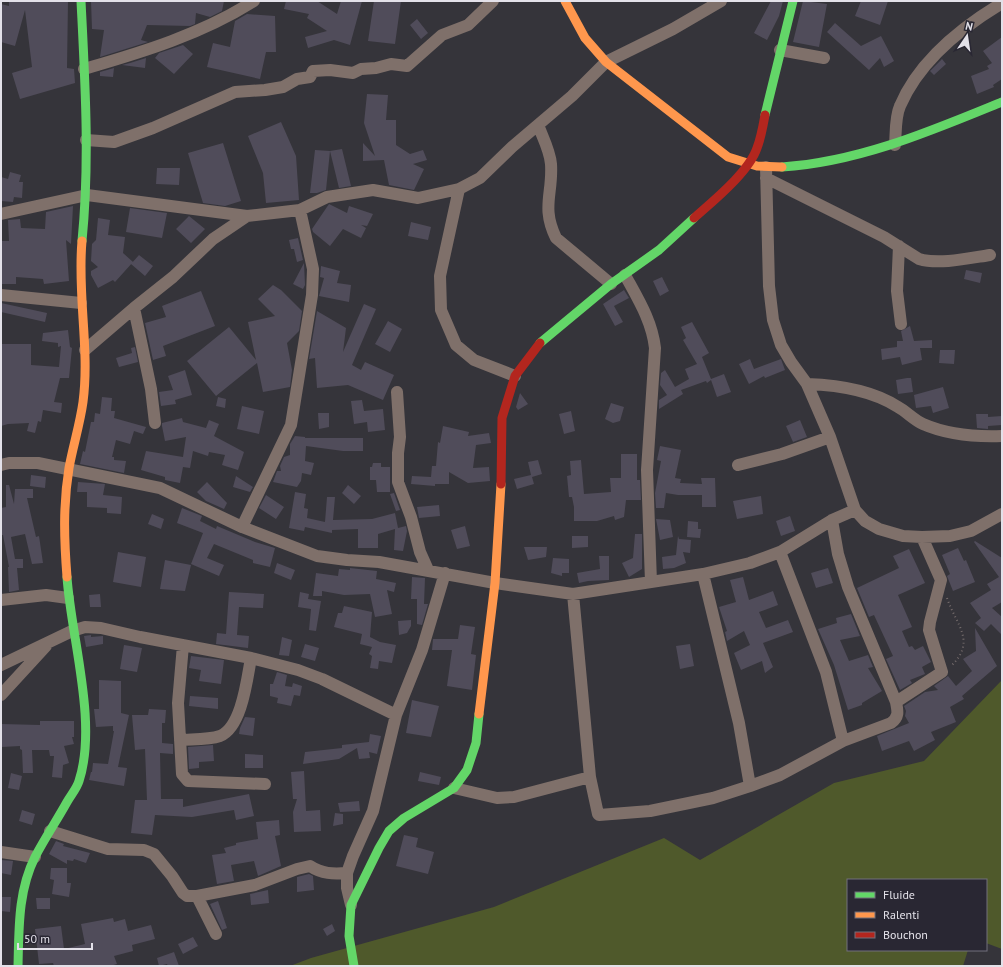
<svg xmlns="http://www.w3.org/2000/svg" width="1003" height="967" viewBox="0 0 1003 967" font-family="'PT Sans',sans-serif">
	<rect width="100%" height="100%" fill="#35343a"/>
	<path fill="#4f592b" d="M1002 680V949L986 943V880H848V950H968L963 966H290L311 958 494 907 664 838 700 860 834 783 924 761Z"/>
	<path fill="#504c5a" d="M9 1H68L67 68 74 69 75 83 20 99 12 73 32 67 25 10 15 46 1 42V4L9 6Z
		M91 1H224L222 11 210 17 196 13 195 24 190 26 147 25 141 40 148 42 100 57 104 30 92 29Z
		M286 1H317L337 14 341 1H362L350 45 334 40 308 48 305 37 327 31 307 18 309 14 284 9Z
		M374 1H401L395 44 368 41Z
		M771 1H783L779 16 767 40 754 33Z
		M803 1 827 4 819 47 793 42Z
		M861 1H888L880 25 855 16Z
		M247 14 275 16 276 52H266L260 79 207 67 213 43 230 47 235 21Z
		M417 19 428 33 421 39 410 25Z
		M835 23 861 46 881 36 894 61 884 67 880 58 869 70 827 32Z
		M1002 37V79L993 85 994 87 977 94 971 76 989 69 987 66 992 63 983 51Z
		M183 45 193 54 174 74 155 58 159 53Z
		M146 58 145 68 122 65 130 63Z
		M942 59 946 64 934 75 930 71Z
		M114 68 113 77 100 76V72Z
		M367 94 388 95 386 120H396V145L410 154 423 150 427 160 413 164 424 169 414 190 389 185 384 160 363 161V143L375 156 364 123Z
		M281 122 296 156 299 200 266 203 263 173 248 136Z
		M223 143 241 201 225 206 203 203 188 153Z
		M342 149 351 186 339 188 330 151Z
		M315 150 330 151 326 190 317 193H310Z
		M157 168H180L179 185 156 184Z
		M10 172 21 175 19 182H23L22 198 14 197 13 202 1 201V177L8 179Z
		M329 204 347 213 349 206 373 214 367 226 361 225 366 228 361 238 343 229 330 246 313 232 312 229Z
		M73 206 71 244 66 240 69 281 44 284 43 279 16 277V284H1V241H9L8 220 20 219 21 228 45 229 46 212Z
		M130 208 167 213 162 238 126 232Z
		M189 216 205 229 191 243 176 229Z
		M98 218 110 220 108 235 125 237 123 253 133 262 115 282 113 280 98 288 91 275V271L98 267 91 261 92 244 96 240Z
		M411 222 431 227 428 240 408 236Z
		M298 238 303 260 297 262 294 249H291L289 240Z
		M139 255 153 266 145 276 131 264Z
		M304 263 305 285 303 289 293 284Z
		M321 266 340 271 337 283 351 285 349 302 319 296 324 278 320 277Z
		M966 270 982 273 980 283 964 279Z
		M662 277 669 291 660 296 653 281Z
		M273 285 281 290 302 311 299 331 287 343 292 370 290 387 263 392 257 363 216 396 187 361 229 327 256 360 248 322 275 316 258 299Z
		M624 290 629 298 614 306 623 322 615 326 603 304Z
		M201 291 215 326 163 346 166 356 153 360 145 323 166 317 162 306Z
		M1 303 47 313 45 322 1 312Z
		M364 304 376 309 352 365 361 370 365 362 394 375 383 400 348 385 317 388 315 358 309 359 317 311 346 328 343 352Z
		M388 321 402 329 390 352 375 344Z
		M692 322 709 353 702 357 711 379 724 374 731 392 717 397 711 380 707 383 706 381 681 390 683 394 659 409V400L667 395 660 385 661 373 665 370 675 387 689 379 685 369 697 364 683 340 686 338 681 327Z
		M910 326 914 341 932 340V348H920L922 360 902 365 900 357 882 360 881 349 897 347V341H903L901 331Z
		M68 330 70 347 72 348 69 378H60L54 402 62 403 61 413 43 410 41 422 38 421 35 433 27 431 29 423 8 424 1 426V344H31V365L59 367 61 346 58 347V343L42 341 43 333Z
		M135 347 138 362 119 367 116 358 132 353 131 348Z
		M940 350H955L954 364 939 363Z
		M750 359 754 369 781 359 785 370 765 378 764 376 749 384 739 364Z
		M185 370 192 395 175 400 176 404 161 406 159 392 173 390 168 376Z
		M907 378H911L913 392 898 394 896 380Z
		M943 387 949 408 933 413 931 406 916 408 914 395Z
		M520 393 528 404 518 410 516 407Z
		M102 397 112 398 111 411H115L114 418 146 427 143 434 134 431 130 444 116 440 112 457H114V460L126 461 124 473 80 464 83 451 85 452 91 422H94L95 413 100 414Z
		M218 397 226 399 225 408 216 406Z
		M362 400 364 411 383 409 385 430 368 432 367 422 354 424 351 401Z
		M611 403 624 407 620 421 613 423 605 419Z
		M242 406 264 411 259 434 237 429Z
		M571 411 575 431 564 434 559 414Z
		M318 413H329V427L319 429Z
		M976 414H988V417L1002 416V425L988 426V429L977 428Z
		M182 418 183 422 206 428 209 420 219 424 214 436 244 452 238 470 222 465 225 455 209 452 208 456 193 451 190 468 183 467 180 483 165 480V477L141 470 146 451 183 457 186 437 165 441 162 426V423Z
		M800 420 807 437 793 442 786 426Z
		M443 426 469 432 468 436 489 433 491 443 476 445 473 468 489 467 490 481 468 483 449 472V484H435V486L411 484 412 476 431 477 432 466H436L438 442 440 443Z
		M295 436 305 437V438H363V451H343L306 446 305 461 314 463 311 475 302 473 301 481 297 487 273 482 277 471H281L280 466 284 457 290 455V444Z
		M660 446 681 450 675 478 681 479 680 483 702 484 701 478H715L716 507H702V495H678L666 493 664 508H656L655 493 661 461 657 460Z
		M621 454H637V480H640L641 500H626L624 517 615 520 614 516 597 521H574V507L572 497H569L567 476 571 475 570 461 581 460 584 494 611 492 610 478H621Z
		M538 460 542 474 532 477 534 484 517 489 514 479 531 475 528 462Z
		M373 463H381V467H390V492H377L376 480H370V467H372Z
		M31 475 46 477 45 488 30 486Z
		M236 476 253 487 250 492 233 487Z
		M78 482 105 484 103 495 122 497 121 514 107 513V508L87 507V492H77Z
		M207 482 227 503 224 509 206 501 197 492Z
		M6 485H9L14 504 15 489H33V498H27L36 537 39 536 43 563 32 564 25 534 11 537 15 559H23V568H17L19 590 9 592 8 567H9L3 535H1V508L6 507Z
		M348 485 361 496 354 504 342 493Z
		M295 492 306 494 304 508 308 509 307 518 325 522 327 497H335L333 520 372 519 395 513 398 528 406 526 407 531 403 551 394 550 395 529 378 534V548H358V529L332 530V533L305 527 304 531 289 528Z
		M394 493 400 510 396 511 390 494Z
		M266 495 284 507 276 519 259 508Z
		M761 496 763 514 737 519 733 501Z
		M439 505 440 516 419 518 417 507Z
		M182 508 202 516 200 521 216 529 217 526 255 542 275 548 270 567 253 563V560L214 544 207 558 224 565 219 576 191 564 203 533 177 523Z
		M152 514 164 519 161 529 148 524Z
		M790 516 795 531 781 536 776 521Z
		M656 519 670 520 673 537 660 540Z
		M688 521 698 522V529H701L700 538 687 537Z
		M465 526 470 546 457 549 451 530Z
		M635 534H642V569L629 577 622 563 633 558Z
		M572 536H588V547L572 548Z
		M678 536 679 539 691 540 690 553 683 552 686 563 674 568 663 569 662 557 676 555Z
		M975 541 1002 558V602L992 608 1002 617V635L991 624 984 631 975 623 981 618 970 603 991 590 987 584 999 577 974 542Z
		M524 547H547L546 557 528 560Z
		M958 548 964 561 966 560 975 582 953 591 947 576 950 574 942 555Z
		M909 549 925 583 898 595 912 627 902 631 909 647 912 646 915 650 923 646 931 662 922 667 925 674 910 680 912 683 900 690 886 659 893 656 874 615 869 617 857 588 899 568 893 556Z
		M118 552 146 557 141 587 113 582Z
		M599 556H609V580L588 581 579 583 577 573 600 569Z
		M553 558 569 559V573H562V576L551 573Z
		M165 560 191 565 185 591 160 589Z
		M277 563 295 570 291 580 274 573Z
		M350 568 377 571 376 579 396 583 394 592 387 590 392 614 375 617 370 594 344 595 322 591V596H313L316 573 338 576 339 569 350 570Z
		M828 568 833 583 816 588 811 573Z
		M412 577 425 578 424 604H428L422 625 417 624V599H411Z
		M743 577 749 600 773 591 778 605 759 612 766 628 788 620 793 632 763 643 773 667 765 673 762 661 741 670 734 653 750 645 744 631 727 641 725 632 727 631 719 607 736 602 730 580Z
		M229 592 264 594 263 608 239 607 237 635 249 636 248 648 216 644 217 633 226 634Z
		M300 592 309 594 308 599 321 601 316 631 309 630 311 609 298 607Z
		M100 594 101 607H90L89 595Z
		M344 606 372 612 370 637 380 642 396 645 392 663 379 661 378 669 370 668 372 656 369 654 372 647 360 644 362 634 334 627 338 613H342Z
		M851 614 860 636 840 640 849 661 868 655 873 667 868 668 882 691 862 703V705L848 710 834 665 818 629 837 623 836 618Z
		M411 620V626L407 633 399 635 398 621Z
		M460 625 475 627 471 654 476 655 472 690 447 686 452 650H432L433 639H458Z
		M975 628 997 666 962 696 964 699 950 707 956 722 931 732 935 740 914 751 909 741 882 751 877 736 909 723 905 716 906 711 904 706 925 692 938 690 934 686 948 676 956 686 972 671 963 659 976 651Z
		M91 635V637L103 636V644L86 647 84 636Z
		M282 637 292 640 289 656 279 655Z
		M305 644 319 648 315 661 301 657Z
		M690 644 694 666 680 669 676 646Z
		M124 645 142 648 137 672 120 669Z
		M191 656 224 660 221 684 199 681 201 670 189 668Z
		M277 672 287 675 285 686 292 687 293 683 302 686 300 696 294 695 291 706 277 703 278 698 270 696V684H273Z
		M99 680 121 681V713L129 715 118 767 127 768 124 786 89 780 91 772H92L93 763 108 764 114 731H113V726L96 727 94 709H99Z
		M190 696 218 698V709L189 706Z
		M412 700 439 706 431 737 406 733Z
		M149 709 166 710 165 723H162V743L173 744V754L160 753 161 799H183V807L249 794 254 816 236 820 234 810 192 817 155 815 152 835 131 833 135 800H147L145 749 135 750 132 715H148Z
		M245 717 255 718 253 736 239 734 240 728Z
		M40 721H74V737H72L74 744 64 746 69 763 63 765 62 778 52 777 54 756H50L49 750H32L33 773H23L22 750 20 749V746L2 747 1 724 40 725Z
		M370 734 381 736 377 754 369 752 370 758 359 759 357 748 339 759 303 764 305 752 342 748V745L369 742Z
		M213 745 214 761 199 762V768L189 769 188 747Z
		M245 754 263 755V768H245Z
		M304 771 306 811 320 810 321 831 294 832 293 812 297 799H293L291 772Z
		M420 772 441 777 439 785 418 781Z
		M11 773 22 776 19 790 8 788Z
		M359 801 360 811 340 812 338 803Z
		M22 810 35 814 32 825 19 821Z
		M335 813 343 814V824L333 826Z
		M279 820 280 835 275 836 281 866 258 876 254 861 231 865 234 881 217 884 212 855 226 853 224 848 236 845V843L258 839 256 822Z
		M404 835 418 838 416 847 434 852 428 874 396 866Z
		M56 841 64 844 63 846 90 853 86 863 74 859 73 861 67 860V864L49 854Z
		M1 860 13 861 11 875 1 873Z
		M51 868H67V883H71L69 897 52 894 54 880 50 879Z
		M309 874 313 876 314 890 297 892V877Z
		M268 890 269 903 251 905 250 894Z
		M1 897H11L10 912 1 911Z
		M36 898H50V909H37Z
		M218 901 227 928 222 930 210 904Z
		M113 918 114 922 125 919 128 931 151 925 155 939 132 945 133 951 114 956 117 964 110 966H54L53 963 39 964 35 929 61 926 64 949 85 944 81 924Z
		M332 924 335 931 327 936 323 929Z
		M193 937 198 946 183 954 178 944Z
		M174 952 179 966H168L167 964 159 966 157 958Z"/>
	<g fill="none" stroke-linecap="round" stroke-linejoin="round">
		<path stroke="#746b6b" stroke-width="2" stroke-dasharray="1 3" stroke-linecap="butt" d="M947 598C956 625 977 641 951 666"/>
		<path stroke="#7f706a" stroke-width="12" d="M780 50 824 58
			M84 69C143 52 202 34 254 1
			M538 125C543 138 550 151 551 164 553 194 541 207 556 238L611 284
			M86 140 114 142 153 128 235 92 265 90 283 87 297 79 310 77 313 71 330 70 353 73 361 69 376 68 391 64 407 66 442 35 468 25 493 1
			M895 145C896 133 895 117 900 106 919 61 962 27 1002 3
			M766 167 769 286 773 320 781 345 791 362 807 384 830 437 855 510 865 521 879 529 903 536 922 537 950 536 971 531 1002 514
			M766 178 884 237 919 259C939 265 970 258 990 255
			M459 189 440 276 441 310 456 345 474 360 515 376
			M1 214 87 195 247 216 300 210 327 197 373 190 418 198 459 189 480 178 512 147 572 96 606 62 673 29 721 1
			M899 246 897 291 901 324
			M625 275C638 299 652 321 655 348L647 470 651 582
			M1 295 81 303
			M134 308 151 389 155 423
			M85 350 134 308 173 277 213 239 247 216
			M807 384C837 385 872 390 898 407 907 412 914 420 923 424 948 435 975 437 1002 436
			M397 392 400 437 398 453V482L411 517 420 552 428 570
			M1 465 9 463H38L160 488 242 527 317 556 347 560 379 562 495 583 573 594 703 574 750 563 780 552 832 520 855 510
			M738 465 782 454 830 437
			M242 527 291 425 312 295 313 269 300 210
			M780 552 826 672 843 741
			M703 574 739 723 750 786
			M1 600 46 595 68 598
			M183 645 178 703 182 774 188 781 265 784
			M1 665 72 631 85 627 101 628 140 637 251 658 298 670 322 679 396 715
			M1 695 46 646
			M896 702 942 672 929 630 930 622 941 580 922 537
			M180 740C192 739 208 740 220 736 242 727 247 679 251 658
			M590 777 598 814 599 815 650 811 713 798 750 786 780 775 843 741 891 723C899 717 898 712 896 702L848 587 838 554 832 520
			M454 788 497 798 514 797 590 777 573 594
			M50 831 108 849 144 850 154 854 172 876 183 893 187 896H197L255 885 297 869 310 866C322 874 333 874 347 873
			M1 852 35 857
			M197 896 216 934
			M351 905 347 888V873L353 856 373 811 396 715 422 650 445 573"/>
		<path stroke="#63d668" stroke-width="9" d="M81 1C85 81 90 161 82 241
			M765 115 793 1
			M782 167C859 162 931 131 1002 102
			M540 343 611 284 659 250 694 218
			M18 966C19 928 18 891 35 857 45 838 57 820 67 802 71 795 77 788 79 781 98 723 71 637 67 577
			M354 966 349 936 351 905 379 848 389 831 404 818 454 788 467 770 476 743 479 714"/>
		<path stroke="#ff974d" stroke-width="9" d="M565 1 585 38 606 62 728 157 757 166 782 167
			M67 577C64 539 63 505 69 468 73 446 80 424 83 402 90 349 77 295 82 241
			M479 714 495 583 501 484"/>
		<path stroke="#b3261e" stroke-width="9" d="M694 218C713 201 749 172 757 148 761 138 763 126 765 115
			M501 484 502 418 515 376 540 343"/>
	</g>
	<rect width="1003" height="967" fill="none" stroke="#e3e1e9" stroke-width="4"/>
	<rect x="847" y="879" width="140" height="72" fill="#292733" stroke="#73717c"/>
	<rect x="855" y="892" width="20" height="6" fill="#63d668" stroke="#73717c"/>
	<text x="883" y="899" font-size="12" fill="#e3e1e9">Fluide</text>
	<rect x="855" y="912" width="20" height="6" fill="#ff974d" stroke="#73717c"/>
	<text x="883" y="919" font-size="12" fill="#e3e1e9">Ralenti</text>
	<rect x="855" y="932" width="20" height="6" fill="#b3261e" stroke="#73717c"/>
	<text x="883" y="939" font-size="12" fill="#e3e1e9">Bouchon</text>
	<g transform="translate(967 36) rotate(13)" stroke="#292733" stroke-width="3" paint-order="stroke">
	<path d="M0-3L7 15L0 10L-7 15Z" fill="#e3e1e9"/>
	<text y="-6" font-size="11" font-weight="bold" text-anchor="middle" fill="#e3e1e9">N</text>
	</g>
	<path d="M18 943v6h74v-6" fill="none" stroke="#e3e1e9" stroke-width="2"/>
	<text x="24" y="943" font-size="12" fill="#e3e1e9" stroke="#292733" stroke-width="3" paint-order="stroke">50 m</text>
</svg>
